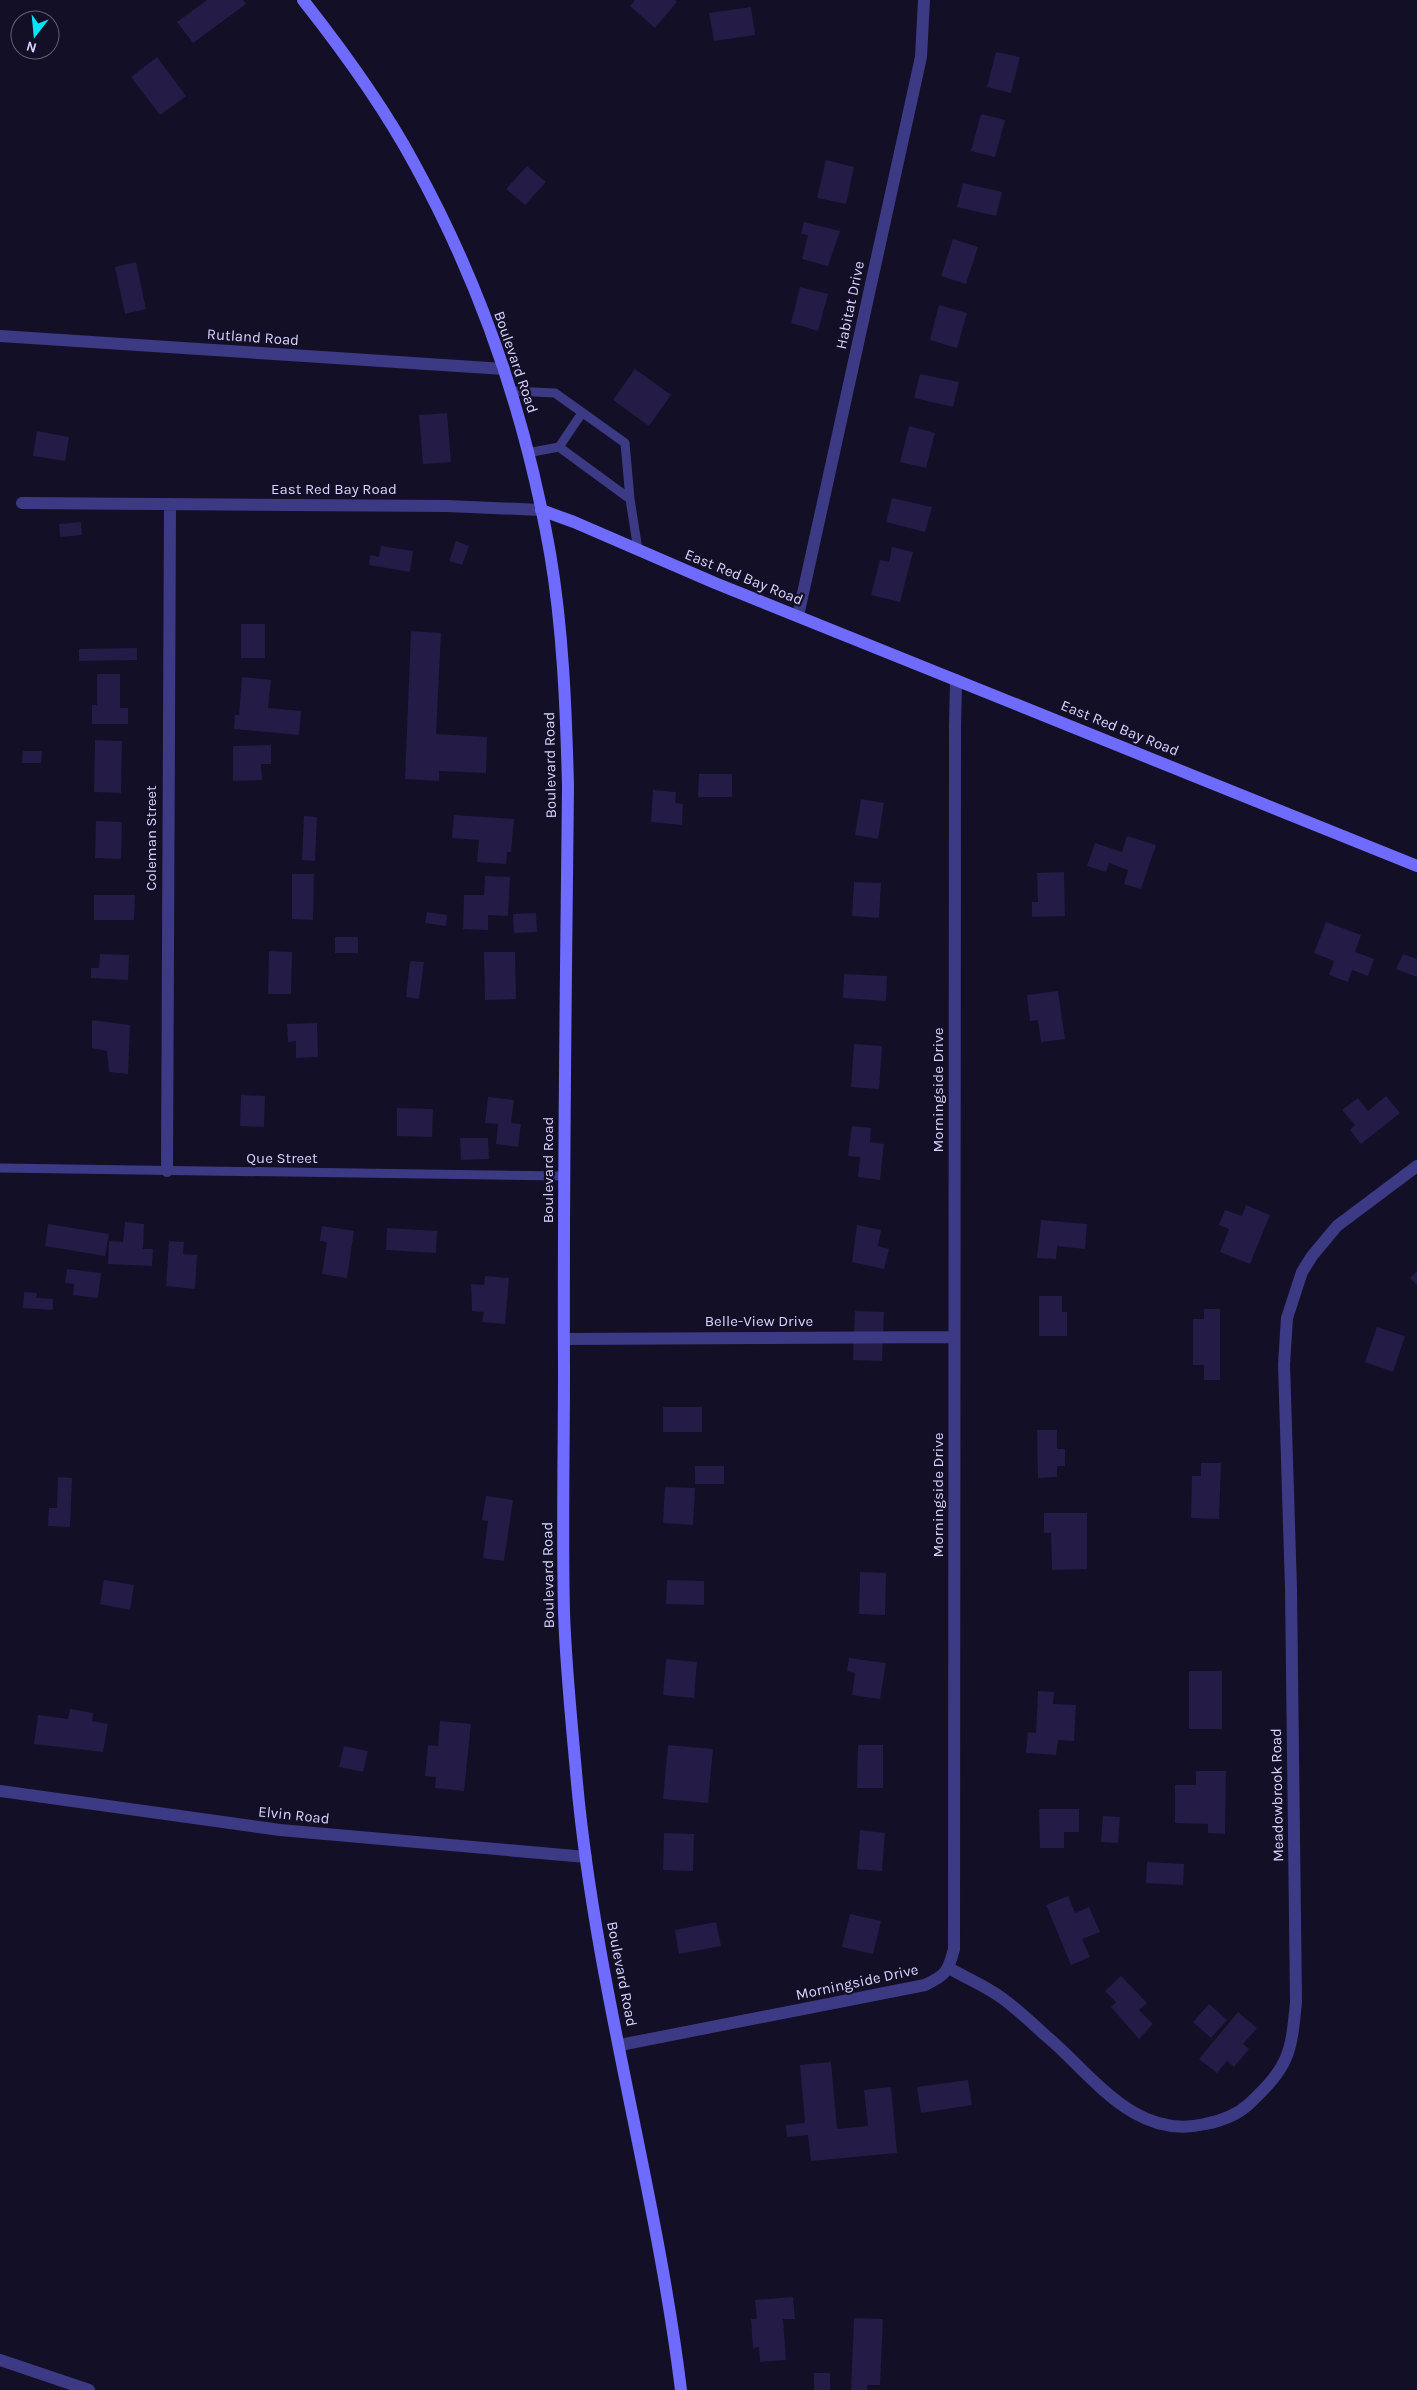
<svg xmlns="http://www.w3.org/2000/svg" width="1417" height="2390" viewBox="0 0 1417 2390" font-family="Karla,sans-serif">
	<rect width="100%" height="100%" fill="#130f26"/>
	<path fill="#241b47" d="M207 0H243L246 4 193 43 177 22Z
		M635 0H675L677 2 655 28 630 6Z
		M751 7 755 35 714 41 709 13Z
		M996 52 1020 57 1011 93 987 87Z
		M157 57 186 96 160 115 131 77Z
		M981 114 1005 120 995 157 971 151Z
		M826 160 854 167 846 204 817 198Z
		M527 166 546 182 525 205 506 189Z
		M963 183 1002 192 996 216 957 207Z
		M804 222 840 231 828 266 802 259 808 235 801 234Z
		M953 239 978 247 966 284 941 276Z
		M136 262 146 309 125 314 115 267Z
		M800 287 828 294 818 331 791 323Z
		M939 305 967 313 957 348 930 340Z
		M635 369 671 395 649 426 613 400Z
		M920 374 959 382 953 407 914 398Z
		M447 413 451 462 423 464 419 415Z
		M909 426 935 433 926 468 900 462Z
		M37 431 69 437 65 461 33 456Z
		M892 498 932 507 925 532 886 522Z
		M81 522 82 535 60 537 59 524Z
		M456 541 469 546 462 565 449 561Z
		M381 546 413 551 410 572 369 565 370 555 379 557Z
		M892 547 913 552 900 602 871 595 880 560 889 562Z
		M241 624H265V658H241Z
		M411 631 441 633 436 734 487 737 486 773 439 771V781L405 779Z
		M137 648V660L79 661V649Z
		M97 674H120V708H128V724H92V705H97Z
		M242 677 271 680 268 708 301 711 299 735 234 729 235 715H239Z
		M95 740 122 741 121 793 94 792Z
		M271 745V764H261L262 780 233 781V746Z
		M23 751H42L41 763H22Z
		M699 774H732V797H698Z
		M653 790 676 792 675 803 683 804 682 825 651 822Z
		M861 799 884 803 878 839 855 835Z
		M454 815 514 819 511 852H507L506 864 477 862 479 840 452 838Z
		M304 816 317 817 315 861 302 860Z
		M96 821 122 822 121 859 95 858Z
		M1127 836 1156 845 1141 889 1124 884 1128 870 1109 863 1106 872 1087 866 1095 843 1122 852Z
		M1064 872 1065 916 1032 917V902H1038L1037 873Z
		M292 874H314L313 920 292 919Z
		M485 876 510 877 508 916 488 915V930L463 929 464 895H484Z
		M854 882 881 883 879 918 852 916Z
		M94 895H135L134 920H94Z
		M427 912 447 915 446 926 425 923Z
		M536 913 537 932 514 933 513 914Z
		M1326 922 1361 935 1355 952 1374 959 1368 976 1352 970 1348 982 1329 975 1334 961 1314 953Z
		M335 937H358V953H335Z
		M269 951 292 952 291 994H268Z
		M484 952H515L516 999 485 1000Z
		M100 954 129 955 128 980 91 978V968H99Z
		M1403 954 1417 959V977L1396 969Z
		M410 961 424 962 419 999 406 997Z
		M844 974 887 976 886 1001 843 998Z
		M1058 991 1065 1039 1041 1042 1038 1020 1030 1021 1027 995Z
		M92 1020 130 1025 128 1074 109 1072 107 1051 92 1048Z
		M317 1023 318 1057 296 1058V1041L288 1042 287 1024Z
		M854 1044 882 1046 879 1089 851 1087Z
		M241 1095 265 1096 264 1127 240 1126Z
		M1386 1096 1400 1113 1361 1144 1350 1130 1355 1125 1342 1110 1358 1098 1368 1111Z
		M488 1097 514 1100 511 1123 521 1124 518 1147 496 1144 498 1124 485 1123Z
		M397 1108 433 1109 432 1137 397 1136Z
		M852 1126 871 1128 870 1142 884 1144 880 1180 858 1177 860 1157 848 1156Z
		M460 1138H488L489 1159 461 1160Z
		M1246 1205 1270 1215 1250 1264 1220 1252 1229 1229 1219 1225 1225 1210 1242 1216Z
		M1041 1220 1087 1224 1085 1249 1057 1246 1056 1259 1037 1258Z
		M125 1222 144 1224 143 1249H153L152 1266 108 1264 109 1241 123 1242Z
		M48 1224 109 1234 105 1256 45 1246Z
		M857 1225 881 1230 878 1246 889 1249 884 1269 852 1262Z
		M322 1226 354 1231 347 1278 322 1274 327 1242 320 1241Z
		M387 1228 437 1231 436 1253 386 1250Z
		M169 1241 184 1242 183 1254 197 1255 195 1289 166 1286Z
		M67 1269 101 1273 98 1298 73 1295 74 1284 65 1283Z
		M1417 1271V1285L1410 1278Z
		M485 1276 509 1278 505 1324 482 1322 484 1312 472 1311 471 1284 484 1285Z
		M24 1292 37 1293 36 1298 53 1299V1310L23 1308Z
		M1039 1296H1062V1312H1067V1336H1039Z
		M1204 1309H1220V1380H1204V1365H1193V1319H1204Z
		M855 1311 884 1312 882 1361 853 1360Z
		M1377 1327 1405 1336 1393 1372 1365 1362Z
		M663 1407H702V1432H663Z
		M1037 1430H1057V1449H1065V1466H1057V1477L1038 1478Z
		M1201 1463H1221L1219 1519 1191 1518 1192 1476H1201Z
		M695 1466H724V1484H695Z
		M58 1477 72 1478 70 1527 48 1526 49 1508H57Z
		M665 1487 695 1488 693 1525 663 1523Z
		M486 1496 513 1500 504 1561 483 1558 488 1521 482 1520Z
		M1044 1513H1087V1569L1052 1570 1051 1533H1044Z
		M860 1572 886 1573 885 1615 859 1614Z
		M104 1580 134 1585 130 1610 100 1604Z
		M667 1580 704 1581V1605L666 1604Z
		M849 1658 886 1663 880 1699 852 1695 855 1673 847 1671Z
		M666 1659 697 1662 694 1698 663 1695Z
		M1189 1671H1222V1729H1189Z
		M1038 1691 1054 1692 1053 1704 1076 1705 1074 1741 1058 1740 1056 1755 1026 1753 1028 1732 1036 1733Z
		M70 1709 93 1713 92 1721 108 1724 103 1752 34 1744 38 1715 68 1719Z
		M440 1721 471 1724 464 1791 435 1788 436 1777 425 1776 428 1745 438 1746Z
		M668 1745 713 1749 708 1803 663 1799Z
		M858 1745H883V1788H857Z
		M344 1746 368 1751 363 1772 339 1767Z
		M1196 1771H1226L1225 1834 1208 1833V1824L1175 1823V1785H1196Z
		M1039 1809H1079V1832H1064V1848H1040Z
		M1103 1816 1120 1817 1118 1843 1101 1842Z
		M860 1830 885 1833 882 1871 857 1869Z
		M664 1833 694 1834 693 1871 663 1870Z
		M1147 1862 1184 1864 1183 1885 1146 1883Z
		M1068 1896 1075 1913 1089 1907 1100 1932 1082 1939 1090 1957 1071 1965 1046 1905Z
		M850 1914 881 1921 873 1954 842 1947Z
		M716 1922 721 1946 679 1954 675 1930Z
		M1121 1976 1147 2003 1139 2010 1153 2024 1139 2039 1111 2007 1116 2002 1105 1991Z
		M1209 2004 1227 2020 1211 2038 1193 2022Z
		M1238 2012 1257 2028 1243 2044 1249 2049 1234 2067 1227 2061 1217 2073 1199 2059Z
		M831 2062 837 2129 868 2126 864 2090 891 2087 897 2153 811 2161 808 2135 787 2137 786 2125 805 2123 800 2065Z
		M968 2080 972 2105 921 2113 917 2087Z
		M793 2297 795 2319H783L786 2360 760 2362 759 2347 753 2348 751 2319H757L755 2300Z
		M854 2318 883 2319 880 2385H867V2390H851Z
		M814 2373H830V2390H814Z"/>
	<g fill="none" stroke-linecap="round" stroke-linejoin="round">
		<path stroke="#3d3a85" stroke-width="9" d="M511 391 555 393 625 443 630 499 638 550
			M582 413 559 447 630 499
			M527 453 559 447
			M0 1168 564 1176"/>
		<path stroke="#3d3a85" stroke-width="12" d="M0 336 504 369
			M22 503 447 506 541 510
			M798 616 921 57 924 0
			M167 1171 170 504
			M564 1339 954 1337
			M0 1791 280 1830 586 1857
			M949 1968C966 1978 986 1986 1002 1998 1017 2009 1031 2022 1045 2035 1092 2074 1134 2141 1205 2124 1221 2121 1237 2115 1249 2104 1289 2066 1291 2055 1296 2002L1291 1588 1284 1364 1287 1318 1302 1272 1312 1256 1337 1226 1417 1166
			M620 2045 925 1985C946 1975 948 1972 954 1949L955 726 956 680
			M0 2360 89 2390"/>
		<path stroke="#6f6bff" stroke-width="12" d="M303 0C344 52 384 107 415 165 481 285 526 418 550 553 563 629 566 709 568 786 566 981 563 1175 564 1370 564 1451 562 1532 564 1613 566 1670 572 1726 577 1783 596 1988 656 2186 681 2390
			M541 510 574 522 715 583 1417 866"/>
	</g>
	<g text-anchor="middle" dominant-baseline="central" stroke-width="4.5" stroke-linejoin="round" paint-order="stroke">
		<g font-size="15" fill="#d9d4ff" stroke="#130f26">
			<text transform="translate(850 305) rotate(-78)">Habitat Drive</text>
			<text transform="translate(253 337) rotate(4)">Rutland Road</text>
			<text transform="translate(516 362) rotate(71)">Boulevard Road</text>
			<text x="334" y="489">East Red Bay Road</text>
			<text transform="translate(744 577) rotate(22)">East Red Bay Road</text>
			<text transform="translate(1120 728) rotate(22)">East Red Bay Road</text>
			<text transform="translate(550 765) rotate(-91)">Boulevard Road</text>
			<text transform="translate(151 838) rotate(-90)">Coleman Street</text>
			<text transform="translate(938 1090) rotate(-90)">Morningside Drive</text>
			<text x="282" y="1158">Que Street</text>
			<text transform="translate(548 1170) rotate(-90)">Boulevard Road</text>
			<text x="759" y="1321">Belle-View Drive</text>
			<text transform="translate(938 1495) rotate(-90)">Morningside Drive</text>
			<text transform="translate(548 1575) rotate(-91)">Boulevard Road</text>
			<text transform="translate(1277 1795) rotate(-91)">Meadowbrook Road</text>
			<text transform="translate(294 1815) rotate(6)">Elvin Road</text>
			<text transform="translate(622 1974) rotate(79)">Boulevard Road</text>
			<text transform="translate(857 1982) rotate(-12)">Morningside Drive</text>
		</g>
	</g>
	<g transform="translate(35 35) rotate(196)"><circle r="24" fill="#130f26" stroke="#625e7d"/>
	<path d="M0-4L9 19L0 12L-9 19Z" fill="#00e5ff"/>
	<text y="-8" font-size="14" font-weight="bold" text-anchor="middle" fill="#d9d4ff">N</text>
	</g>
</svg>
